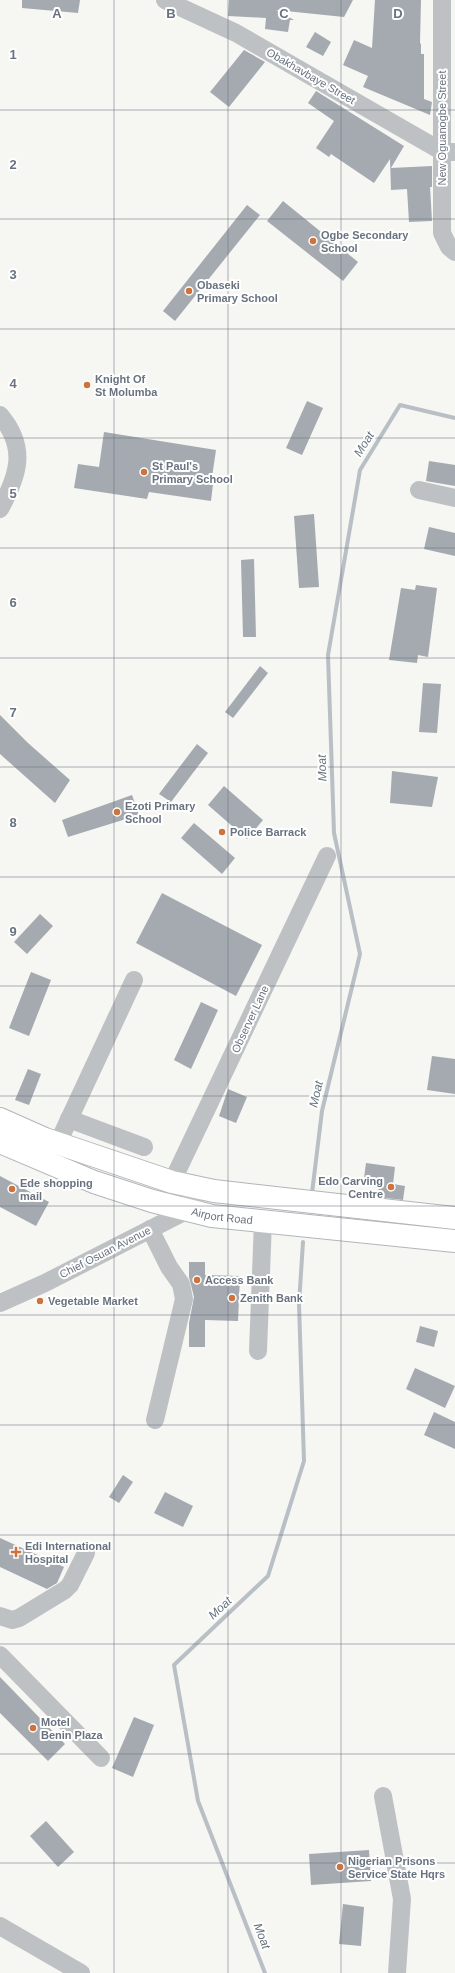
<svg xmlns="http://www.w3.org/2000/svg" width="455" height="1973" font-family="Arial,sans-serif">
  <style>
    .lines { fill: none; stroke-linecap: round; stroke-linejoin: round }
    .stream { stroke: #b8bfc5; stroke-width: 4 }
    .building { fill: #a4aab0 }
    .major-casing { stroke: #b2b5b9; stroke-width: 24 }
    .minor { stroke: #bec1c4; stroke-width: 18 }
    .major { stroke: #fff; stroke-width: 22 }
    .grid { fill: none; stroke: #697380; stroke-width: 1; stroke-opacity: 0.55 }
    .poi-dot { fill: #cc733e; stroke: #fff; stroke-width: 1.5 }
    .labels { text-anchor: middle; stroke-width: 4; stroke-linejoin: round; paint-order: stroke }
    .street-label { font-size: 11px; fill: #697380; stroke: #fff }
    .poi-label { font-size: 11px; font-weight: bold; fill: #697380; stroke: #fff; text-anchor: start }
    .water-label { font-size: 12px; font-style: italic; fill: #65737d; stroke: #fff }
    .grid-label { font-size: 13px; text-anchor: middle; font-weight: bold; fill: #697380; stroke: #fff; stroke-width: 4; stroke-linejoin: round; paint-order: stroke }
  </style>
  <rect width="100%" height="100%" fill="#f6f6f3"/>
  <g class="lines">
    <g class="stream">
      <polyline points="312,1193 322,1111 360,954 334,833 328,655 360,470 400,405 455,418"/>
      <polyline points="265,1973 198,1801 174,1665 268,1576 304,1461 299,1304 303,1242"/>
    </g>
  </g>
  <g class="building">
    <polygon points="22,0 80,0 78,13 22,8"/>
    <polygon points="229,0 353,0 344,17 276,10 294,20 290,20 288,32 265,29 266,18 228,16"/>
    <polygon points="375,0 421,0 420,43 421,44 421,54 424,54 424,99 432,102 430,115 363,87 368,76 343,65 354,40 372,48"/>
    <polygon points="315,32 331,42 323,56 306,47"/>
    <polygon points="244,50 265,62 229,107 210,92"/>
    <polygon points="316,91 404,146 391,168 432,166 432,187 430,187 432,221 409,222 407,189 391,190 390,159 374,183 331,154 329,157 316,148 334,121 308,103"/>
    <polygon points="283,201 358,262 343,281 267,221"/>
    <polygon points="247,205 260,215 175,321 163,311"/>
    <polygon points="307,401 323,408 302,455 286,448"/>
    <polygon points="104,432 216,450 211,484 213,484 211,501 149,492 147,499 74,488 78,464 99,467"/>
    <polygon points="429,461 455,465 455,486 426,481"/>
    <polygon points="314,514 319,587 299,588 294,516"/>
    <polygon points="429,527 455,533 455,556 424,549"/>
    <polygon points="254,559 256,637 243,637 241,560"/>
    <polygon points="416,585 437,588 428,657 418,655 417,663 389,660 401,588 415,590"/>
    <polygon points="260,666 268,673 233,718 225,712"/>
    <polygon points="423,683 441,684 437,733 419,732"/>
    <polygon points="0,715 28,743 70,780 55,803 0,754"/>
    <polygon points="197,744 208,753 171,802 159,794"/>
    <polygon points="392,771 438,777 432,807 390,803"/>
    <polygon points="224,786 263,820 247,839 208,805"/>
    <polygon points="132,795 139,815 68,837 62,820"/>
    <polygon points="194,823 235,858 222,874 181,838"/>
    <polygon points="162,893 262,945 236,996 136,943"/>
    <polygon points="40,914 53,926 27,954 14,942"/>
    <polygon points="31,972 51,980 29,1036 9,1028"/>
    <polygon points="201,1002 218,1010 191,1069 174,1060"/>
    <polygon points="432,1056 455,1059 455,1094 427,1090"/>
    <polygon points="28,1069 41,1074 29,1105 15,1100"/>
    <polygon points="228,1089 247,1097 236,1123 219,1116"/>
    <polygon points="366,1163 395,1167 393,1184 405,1186 403,1200 377,1197 379,1187 374,1187 375,1180 364,1178"/>
    <polygon points="0,1176 49,1202 36,1226 0,1207"/>
    <polygon points="189,1262 205,1262 205,1275 240,1276 238,1321 205,1320 205,1347 189,1347 189,1323 194,1297 189,1277"/>
    <polygon points="420,1326 438,1331 434,1347 416,1342"/>
    <polygon points="415,1368 455,1386 445,1408 406,1389"/>
    <polygon points="434,1412 455,1422 455,1449 424,1435"/>
    <polygon points="123,1475 133,1482 119,1503 109,1497"/>
    <polygon points="165,1492 193,1506 183,1527 154,1513"/>
    <polygon points="0,1538 64,1567 57,1583 47,1589 0,1567"/>
    <polygon points="0,1677 65,1744 48,1761 0,1713"/>
    <polygon points="134,1717 154,1725 133,1777 112,1768"/>
    <polygon points="46,1821 74,1852 58,1867 30,1836"/>
    <polygon points="369,1850 371,1881 311,1885 309,1854"/>
    <polygon points="343,1904 364,1907 361,1946 339,1944"/>
  </g>
  <g class="lines">
    <g class="major-casing">
      <g id="major">
        <polyline points="0,1119 45,1139 172,1182 214,1191 455,1218"/>
        <path id="s1" d="M0,1142L94,1182L152,1201L212,1216L455,1241"/>
      </g>
    </g>
    <g class="minor">
      <polyline points="165,0 236,33 443,152 455,152"/>
      <polyline points="442,0 442,233 449,247 455,252"/>
      <path d="M0,415C28,448 18,476 0,509"/>
      <polyline points="419,490 455,498"/>
      <polyline points="69,1119 144,1147"/>
      <polyline points="58,1143 134,980"/>
      <polyline points="172,1182 327,856"/>
      <polyline points="150,1229 169,1267 181,1284 184,1299 155,1420"/>
      <polyline points="0,1303 45,1283 188,1210 197,1187"/>
      <polyline points="258,1351 263,1221"/>
      <polyline points="0,1616 12,1620 19,1618 65,1590 70,1585 86,1553"/>
      <polyline points="0,1655 101,1758"/>
      <polyline points="383,1796 402,1899 397,1973"/>
      <polyline points="0,1926 81,1973"/>
    </g>
    <use href="#major" class="major"/>
  </g>
  <path class="grid" d="M114,0V1973M228,0V1973M341,0V1973M0,110H455M0,219H455M0,329H455M0,438H455M0,548H455M0,658H455M0,767H455M0,877H455M0,986H455M0,1096H455M0,1206H455M0,1315H455M0,1425H455M0,1535H455M0,1644H455M0,1754H455M0,1863H455"/>
  <g class="poi-dot">
    <circle cx="313" cy="241" r="4"/>
    <circle cx="189" cy="291" r="4"/>
    <circle cx="87" cy="385" r="4"/>
    <circle cx="144" cy="472" r="4"/>
    <circle cx="117" cy="812" r="4"/>
    <circle cx="222" cy="832" r="4"/>
    <circle cx="391" cy="1187" r="4"/>
    <circle cx="12" cy="1189" r="4"/>
    <circle cx="197" cy="1280" r="4"/>
    <circle cx="232" cy="1298" r="4"/>
    <circle cx="40" cy="1301" r="4"/>
    <path d="M14 1546h4v4h4v4h-4v4h-4v-4h-4v-4h4z"/>
    <circle cx="33" cy="1728" r="4"/>
    <circle cx="340" cy="1867" r="4"/>
  </g>
  <g class="labels">
    <g class="street-label">
      <text transform="translate(311 76) rotate(30)" y="4">Obakhavbaye Street</text>
      <text transform="translate(442 128) rotate(-90)" y="4">New Oguanogbe Street</text>
      <text transform="translate(250 1019) rotate(-65)" y="4">Observer Lane</text>
      <text dy="4" stroke="none"><textPath href="#s1" startOffset="235">Airport Road</textPath></text>
      <text transform="translate(105 1252) rotate(-27)" y="4">Chief Osuan Avenue</text>
    </g>
    <g class="poi-label">
      <text x="321" y="239">Ogbe Secondary<tspan x="321" dy="13">School</tspan></text>
      <text x="197" y="289">Obaseki<tspan x="197" dy="13">Primary School</tspan></text>
      <text x="95" y="383">Knight Of<tspan x="95" dy="13">St Molumba</tspan></text>
      <text x="152" y="470">St Paul's<tspan x="152" dy="13">Primary School</tspan></text>
      <text x="125" y="810">Ezoti Primary<tspan x="125" dy="13">School</tspan></text>
      <text x="230" y="836">Police Barrack</text>
      <text x="383" y="1185" text-anchor="end">Edo Carving<tspan x="383" dy="13">Centre</tspan></text>
      <text x="20" y="1187">Ede shopping<tspan x="20" dy="13">mail</tspan></text>
      <text x="205" y="1284">Access Bank</text>
      <text x="240" y="1302">Zenith Bank</text>
      <text x="48" y="1305">Vegetable Market</text>
      <text x="25" y="1550">Edi International<tspan x="25" dy="13">Hospital</tspan></text>
      <text x="41" y="1726">Motel<tspan x="41" dy="13">Benin Plaza</tspan></text>
      <text x="348" y="1865">Nigerian Prisons<tspan x="348" dy="13">Service State Hqrs</tspan></text>
    </g>
    <g class="water-label">
      <text transform="translate(364 444) rotate(-58)" y="4">Moat</text>
      <text transform="translate(322 768) rotate(-92)" y="4">Moat</text>
      <text transform="translate(316 1094) rotate(-77)" y="4">Moat</text>
      <text transform="translate(220 1608) rotate(-43)" y="4">Moat</text>
      <text transform="translate(262 1936) rotate(69)" y="4">Moat</text>
    </g>
  </g>
  <g class="grid-label">
    <text x="57" y="18">A</text>
    <text x="171" y="18">B</text>
    <text x="284" y="18">C</text>
    <text x="398" y="18">D</text>
    <text x="13" y="59">1</text>
    <text x="13" y="169">2</text>
    <text x="13" y="279">3</text>
    <text x="13" y="388">4</text>
    <text x="13" y="498">5</text>
    <text x="13" y="607">6</text>
    <text x="13" y="717">7</text>
    <text x="13" y="827">8</text>
    <text x="13" y="936">9</text>
  </g>
</svg>
